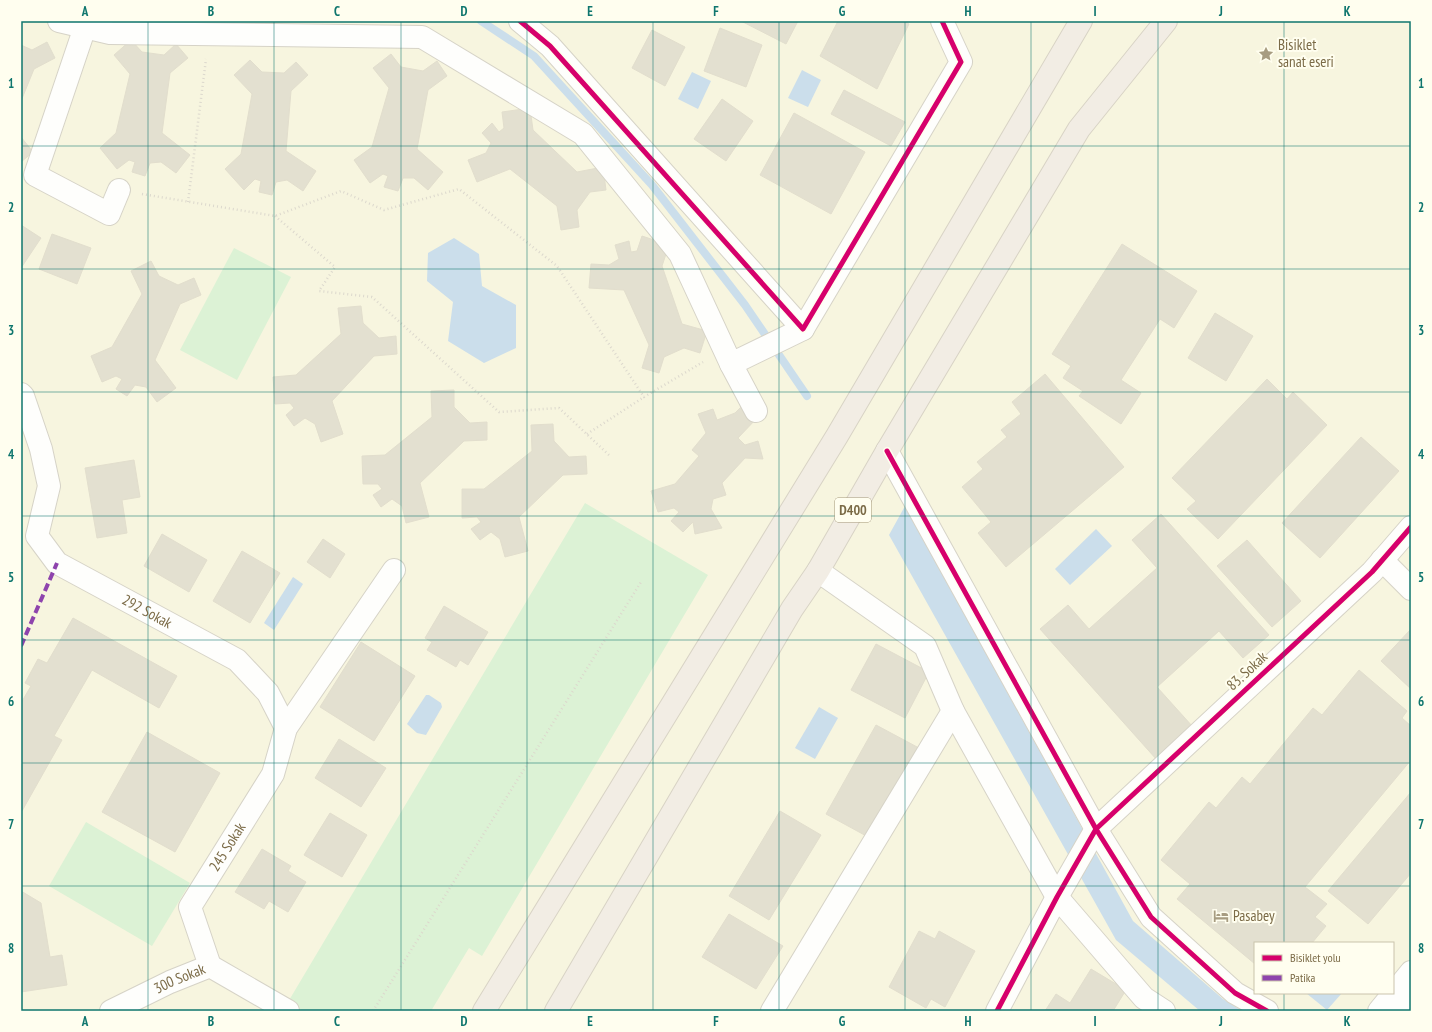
<svg xmlns="http://www.w3.org/2000/svg" width="1432" height="1032" font-family="'PT Sans Narrow',sans-serif">
  <style>
    .residential { fill: #f7f5df; fill-rule: evenodd }
    .green { fill: #dcf2d5 }
    .water { fill: #cbdeeb }
    .lines { fill: none; stroke-linecap: round; stroke-linejoin: round }
    .stream { stroke: #cbdeeb; stroke-width: 8 }
    .building { fill: #e3e0d0; stroke: #e2decd }
    .minor-casing { stroke: #d6d3c7; stroke-width: 24 }
    .highway-casing { stroke: #d8d3c5; stroke-width: 24 }
    .path { stroke: #dcd8cd; stroke-width: 2.5; stroke-dasharray: 1 3; stroke-linecap: butt }
    .minor { stroke: #fefefc; stroke-width: 22 }
    .highway { stroke: #f2ede4; stroke-width: 22 }
    .quiet { stroke: #8e44ad; stroke-width: 4; stroke-dasharray: 8 4; stroke-linecap: butt }
    .cycleway-casing { stroke: #fffeef; stroke-width: 8 }
    .cycleway { stroke: #d6006c; stroke-width: 5 }
    .grid { fill: none; stroke: #0f766e; stroke-width: 1; stroke-opacity: 0.55 }
    .labels { text-anchor: middle; stroke-width: 4; stroke-linejoin: round; paint-order: stroke }
    .shield { fill: #fffeef; stroke: #a39779; stroke-width: 1 }
    .shield-label { font-size: 14px; font-weight: bold; fill: #7b6b47 }
    .poi-label { font-size: 15px; fill: #7b6b47; stroke: #fffeef; text-anchor: start }
    .street-label { font-size: 15px; fill: #7b6b47; stroke: #fffeef }
    .neatline { fill: none; stroke: #0f766e; stroke-width: 1.5 }
    .grid-label { font-size: 13px; text-anchor: middle; font-weight: bold; fill: #0f766e }
  </style>
  <rect width="100%" height="100%" fill="#f8f8ec"/>
  <path class="residential" d="M21,21H1411V1011H21ZM1255,943H1393V993H1255Z"/>
  <g class="green">
    <polygon points="234,248 291,277 237,380 180,350"/>
    <polygon points="585,503 708,575 482,956 469,948 431,1011 303,1011 288,1002"/>
    <polygon points="86,822 190,883 152,946 49,886"/>
  </g>
  <g class="water">
    <polygon points="802,70 821,80 808,107 788,98"/>
    <polygon points="692,72 711,81 698,109 678,99"/>
    <polygon points="454,238 479,254 482,286 516,305 516,348 484,363 448,341 453,302 427,281 428,253"/>
    <polygon points="905,506 1133,921 1223,999 1242,1011 1200,1011 1116,940 889,535"/>
    <polygon points="1096,529 1112,546 1070,585 1055,569"/>
    <polygon points="293,577 303,584 274,630 264,623"/>
    <polygon points="426,695 429,695 441,703 442,707 426,735 417,733 407,724"/>
    <polygon points="819,707 838,718 815,759 795,748"/>
    <polygon points="1306,993 1342,993 1327,1010"/>
  </g>
  <g class="lines">
    <polyline class="stream" points="481,21 534,56 652,185 745,305 807,396"/>
  </g>
  <g class="building">
    <polygon points="741,21 798,21 786,44"/>
    <polygon points="838,21 904,21 909,24 877,89 820,56"/>
    <polygon points="720,28 762,45 746,87 704,71"/>
    <polygon points="652,30 685,47 665,86 632,68"/>
    <polygon points="131,40 142,52 164,55 176,44 188,58 170,73 162,133 190,155 176,173 161,162 150,163 145,176 132,172 135,162 129,160 117,169 100,148 116,133 130,74 114,55"/>
    <polygon points="47,42 55,58 34,69 21,101 21,45 32,50"/>
    <polygon points="391,54 401,67 423,71 437,61 447,76 428,90 417,149 443,172 428,190 414,178 403,178 398,191 384,187 388,176 383,174 370,183 354,160 372,147 389,88 373,68"/>
    <polygon points="250,60 262,72 284,73 296,62 308,75 291,91 286,151 316,171 303,191 287,180 276,182 272,195 259,192 261,181 255,179 244,190 225,169 241,154 252,94 234,75"/>
    <polygon points="844,90 905,122 891,146 831,114"/>
    <polygon points="722,99 753,121 726,161 694,139"/>
    <polygon points="530,108 533,130 577,172 603,167 606,190 590,192 577,210 579,227 561,230 557,206 510,169 477,182 468,160 486,153 491,143 482,133 492,123 499,132 504,128 502,112"/>
    <polygon points="794,113 865,152 831,214 760,175"/>
    <polygon points="21,137 33,152 21,162"/>
    <polygon points="21,225 41,238 21,268"/>
    <polygon points="52,234 91,248 77,284 39,269"/>
    <polygon points="642,236 669,245 662,266 682,324 707,331 700,353 684,348 664,357 659,373 642,368 649,345 624,290 589,288 591,264 609,265 619,259 615,245 629,241 631,252 637,251"/>
    <polygon points="1122,244 1197,291 1174,328 1160,319 1121,380 1141,393 1121,424 1079,396 1083,391 1063,378 1071,366 1052,354"/>
    <polygon points="151,261 159,276 178,285 194,278 201,295 180,304 155,360 176,388 157,402 146,387 135,385 127,396 116,389 122,379 116,376 102,382 91,356 112,347 142,294 131,271"/>
    <polygon points="361,306 363,323 379,338 396,336 397,354 374,356 332,401 343,434 321,442 315,424 305,418 294,426 286,415 294,408 290,403 275,404 273,377 296,375 341,334 338,308"/>
    <polygon points="1215,313 1253,336 1226,381 1188,358"/>
    <polygon points="1045,374 1124,467 1006,567 978,533 991,522 962,487 983,469 977,462 1007,437 1001,430 1021,414 1012,402"/>
    <polygon points="1267,379 1287,399 1293,392 1327,425 1218,539 1187,509 1196,501 1172,478"/>
    <polygon points="454,390 454,407 470,423 487,422 487,440 464,441 420,483 429,517 406,523 402,506 392,499 381,507 373,495 382,489 378,484 363,484 362,456 385,455 432,417 431,391"/>
    <polygon points="744,404 757,418 738,438 745,445 758,441 763,459 745,458 722,483 726,495 713,499 711,509 722,528 695,534 693,522 683,532 671,521 679,512 674,508 658,512 651,491 675,484 699,456 692,450 706,433 698,414 713,409 717,420 735,413"/>
    <polygon points="553,424 554,441 569,457 586,456 587,474 563,475 519,517 528,551 505,557 500,539 491,532 480,540 471,529 481,522 477,517 462,518 462,489 484,489 532,451 531,425"/>
    <polygon points="1361,437 1399,471 1320,558 1282,523"/>
    <polygon points="134,460 140,497 122,500 127,533 97,538 85,468"/>
    <polygon points="1161,514 1269,635 1243,658 1219,631 1157,687 1193,727 1157,760 1040,629 1068,605 1089,629 1157,568 1132,540"/>
    <polygon points="162,534 207,560 189,592 144,566"/>
    <polygon points="323,539 345,554 330,578 307,562"/>
    <polygon points="1247,540 1301,601 1272,627 1217,566"/>
    <polygon points="242,551 280,573 250,623 213,601"/>
    <polygon points="444,606 488,632 468,665 460,660 456,667 427,650 432,642 425,638"/>
    <polygon points="73,618 177,676 159,708 92,670 54,736 62,740 22,811 21,810 21,703 31,686 25,683 38,659 47,663"/>
    <polygon points="1411,629 1411,689 1381,661"/>
    <polygon points="361,642 415,676 374,741 320,707"/>
    <polygon points="876,644 929,672 905,718 851,690"/>
    <polygon points="1359,670 1407,711 1402,718 1411,726 1411,760 1305,887 1327,904 1315,917 1326,926 1312,943 1255,943 1255,964 1177,899 1190,884 1161,860 1209,802 1216,808 1242,777 1250,784 1313,708 1322,715"/>
    <polygon points="876,725 919,748 870,838 826,814"/>
    <polygon points="147,732 220,773 175,852 102,812"/>
    <polygon points="339,739 386,768 361,807 315,778"/>
    <polygon points="1411,792 1411,873 1368,924 1328,891"/>
    <polygon points="780,811 821,835 769,920 729,896"/>
    <polygon points="330,813 367,835 342,877 304,855"/>
    <polygon points="262,849 291,866 288,871 306,882 288,912 269,901 264,909 235,892"/>
    <polygon points="21,891 41,903 50,957 62,955 67,985 21,992"/>
    <polygon points="729,914 783,946 756,989 702,957"/>
    <polygon points="919,931 935,939 939,931 975,951 945,1007 931,999 926,1008 889,987"/>
    <polygon points="1091,969 1126,990 1113,1011 1045,1011 1056,994 1070,1003"/>
  </g>
  <g class="lines">
    <g class="minor-casing">
      <g id="minor">
        <polyline points="59,21 110,33 422,37 583,134 680,254 731,364 803,329"/>
        <polyline points="520,21 550,46 803,329 961,62 942,21"/>
        <polyline points="85,27 35,175 109,214 119,190"/>
        <polyline points="731,364 756,411"/>
        <path id="s1" d="M21,394L23,396L41,449L49,486L37,536L57,563L237,660L268,693L286,728"/>
        <polyline points="887,451 1096,829 1151,917 1235,993 1267,1011"/>
        <polyline points="1382,560 1411,589"/>
        <polyline points="818,571 925,646 953,711 1057,897 1144,998 1164,1011"/>
        <path id="s2" d="M210,966L190,907L273,774L286,728L394,570"/>
        <path id="s3" d="M111,1011L170,982L210,966L288,1011"/>
        <polyline points="772,1011 953,711"/>
        <polyline points="997,1011 1057,897 1096,829 1372,572 1411,527"/>
        <polyline points="1379,1011 1411,972"/>
        <polyline points="1401,1011 1411,998"/>
      </g>
    </g>
    <g class="highway-casing">
      <g id="highway">
        <polyline points="484,1011 837,436 1081,21"/>
        <polyline points="556,1011 792,609 818,571 887,451 1079,129 1166,21"/>
      </g>
    </g>
    <g class="path">
      <polyline points="142,194 275,216 341,191 384,210 459,189 557,266 644,397 703,362"/>
      <polyline points="188,202 206,59"/>
      <polyline points="275,216 335,267 319,291 372,297 499,412 559,408 609,455"/>
      <polyline points="587,434 644,397"/>
      <polyline points="373,1011 641,582"/>
    </g>
    <use href="#minor" class="minor"/>
    <use href="#highway" class="highway"/>
    <polyline class="quiet" points="21,646 57,563"/>
    <g class="cycleway-casing">
      <g id="cycleway">
        <polyline points="520,21 550,46 803,329 961,62 942,21"/>
        <polyline points="887,451 1096,829 1151,917 1235,993 1267,1011"/>
        <polyline points="997,1011 1057,897 1096,829 1372,572 1411,527"/>
      </g>
    </g>
    <use href="#cycleway" class="cycleway"/>
  </g>
  <path class="grid" d="M148,21V1011M274,21V1011M401,21V1011M527,21V1011M653,21V1011M779,21V1011M905,21V1011M1031,21V1011M1158,21V1011M1284,21V943M21,146H1411M21,269H1411M21,392H1411M21,516H1411M21,640H1411M21,763H1411M21,886H1411M1284,993V1011"/>
  <defs>
    <g id="sight-bare" transform="scale(1.2)"><path d="M0-6L1.8-2.2L6-1.7L2.9 1.2L3.7 5.4L0 3.3L-3.7 5.4L-2.9 1.2L-6-1.7L-1.8-2.2Z" fill="#a79c81" stroke="#fffeef" stroke-width="2.5" paint-order="stroke"/></g>
    <g id="hotel-bare" transform="scale(1.2)"><path d="M-6-4.5h1.5V1H6V5H4.5V3h-9V5H-6ZM-4 0a1.8 1.8 0 1 1 3.6 0ZM.5 0V-2.5h3Q6-2.5 6 0Z" fill="#a79c81" stroke="#fffeef" stroke-width="2.5" paint-order="stroke"/></g>
  </defs>
  <g fill-rule="evenodd">
    <use href="#sight-bare" x="1266" y="54"/>
    <use href="#hotel-bare" x="1221" y="916"/>
  </g>
  <g class="labels">
    <rect class="shield" x="835" y="498" width="36" height="24" rx="3"/>
    <g class="shield-label">
      <text x="853" y="515">D400</text>
    </g>
    <g class="poi-label">
      <text x="1278" y="50">Bisiklet<tspan x="1278" dy="17">sanat eseri</tspan></text>
      <text x="1233" y="921">Pasabey</text>
    </g>
    <g class="street-label">
      <text dy="5" stroke="none"><textPath href="#s1" startOffset="284">292 Sokak</textPath></text>
      <text transform="translate(1247 671) rotate(-43)" y="5">83. Sokak</text>
      <text dy="5" stroke="none"><textPath href="#s2" startOffset="133">245 Sokak</textPath></text>
      <text dy="5" stroke="none"><textPath href="#s3" startOffset="76">300 Sokak</textPath></text>
    </g>
  </g>
  <rect width="1432" height="1032" fill="none" stroke="#fffeef" stroke-width="44"/>
  <rect x="1254" y="942" width="140" height="52" fill="#fffeef" stroke="#cac3ac"/>
  <rect x="1262" y="955" width="20" height="6" fill="#d6006c" stroke="#cac3ac"/>
  <text x="1290" y="962" font-size="12" fill="#7b6b47">Bisiklet yolu</text>
  <rect x="1262" y="975" width="20" height="6" fill="#8e44ad" stroke="#cac3ac"/>
  <text x="1290" y="982" font-size="12" fill="#7b6b47">Patika</text>
  <rect x="22" y="22" width="1388" height="988" class="neatline"/>
  <g class="grid-label">
    <text x="85" y="16">A</text>
    <text x="211" y="16">B</text>
    <text x="337" y="16">C</text>
    <text x="464" y="16">D</text>
    <text x="590" y="16">E</text>
    <text x="716" y="16">F</text>
    <text x="842" y="16">G</text>
    <text x="968" y="16">H</text>
    <text x="1095" y="16">I</text>
    <text x="1221" y="16">J</text>
    <text x="1347" y="16">K</text>
    <text x="11" y="88">1</text>
    <text x="1421" y="88">1</text>
    <text x="11" y="212">2</text>
    <text x="1421" y="212">2</text>
    <text x="11" y="335">3</text>
    <text x="1421" y="335">3</text>
    <text x="11" y="459">4</text>
    <text x="1421" y="459">4</text>
    <text x="11" y="582">5</text>
    <text x="1421" y="582">5</text>
    <text x="11" y="706">6</text>
    <text x="1421" y="706">6</text>
    <text x="11" y="829">7</text>
    <text x="1421" y="829">7</text>
    <text x="11" y="953">8</text>
    <text x="1421" y="953">8</text>
    <text x="85" y="1026">A</text>
    <text x="211" y="1026">B</text>
    <text x="337" y="1026">C</text>
    <text x="464" y="1026">D</text>
    <text x="590" y="1026">E</text>
    <text x="716" y="1026">F</text>
    <text x="842" y="1026">G</text>
    <text x="968" y="1026">H</text>
    <text x="1095" y="1026">I</text>
    <text x="1221" y="1026">J</text>
    <text x="1347" y="1026">K</text>
  </g>
</svg>
